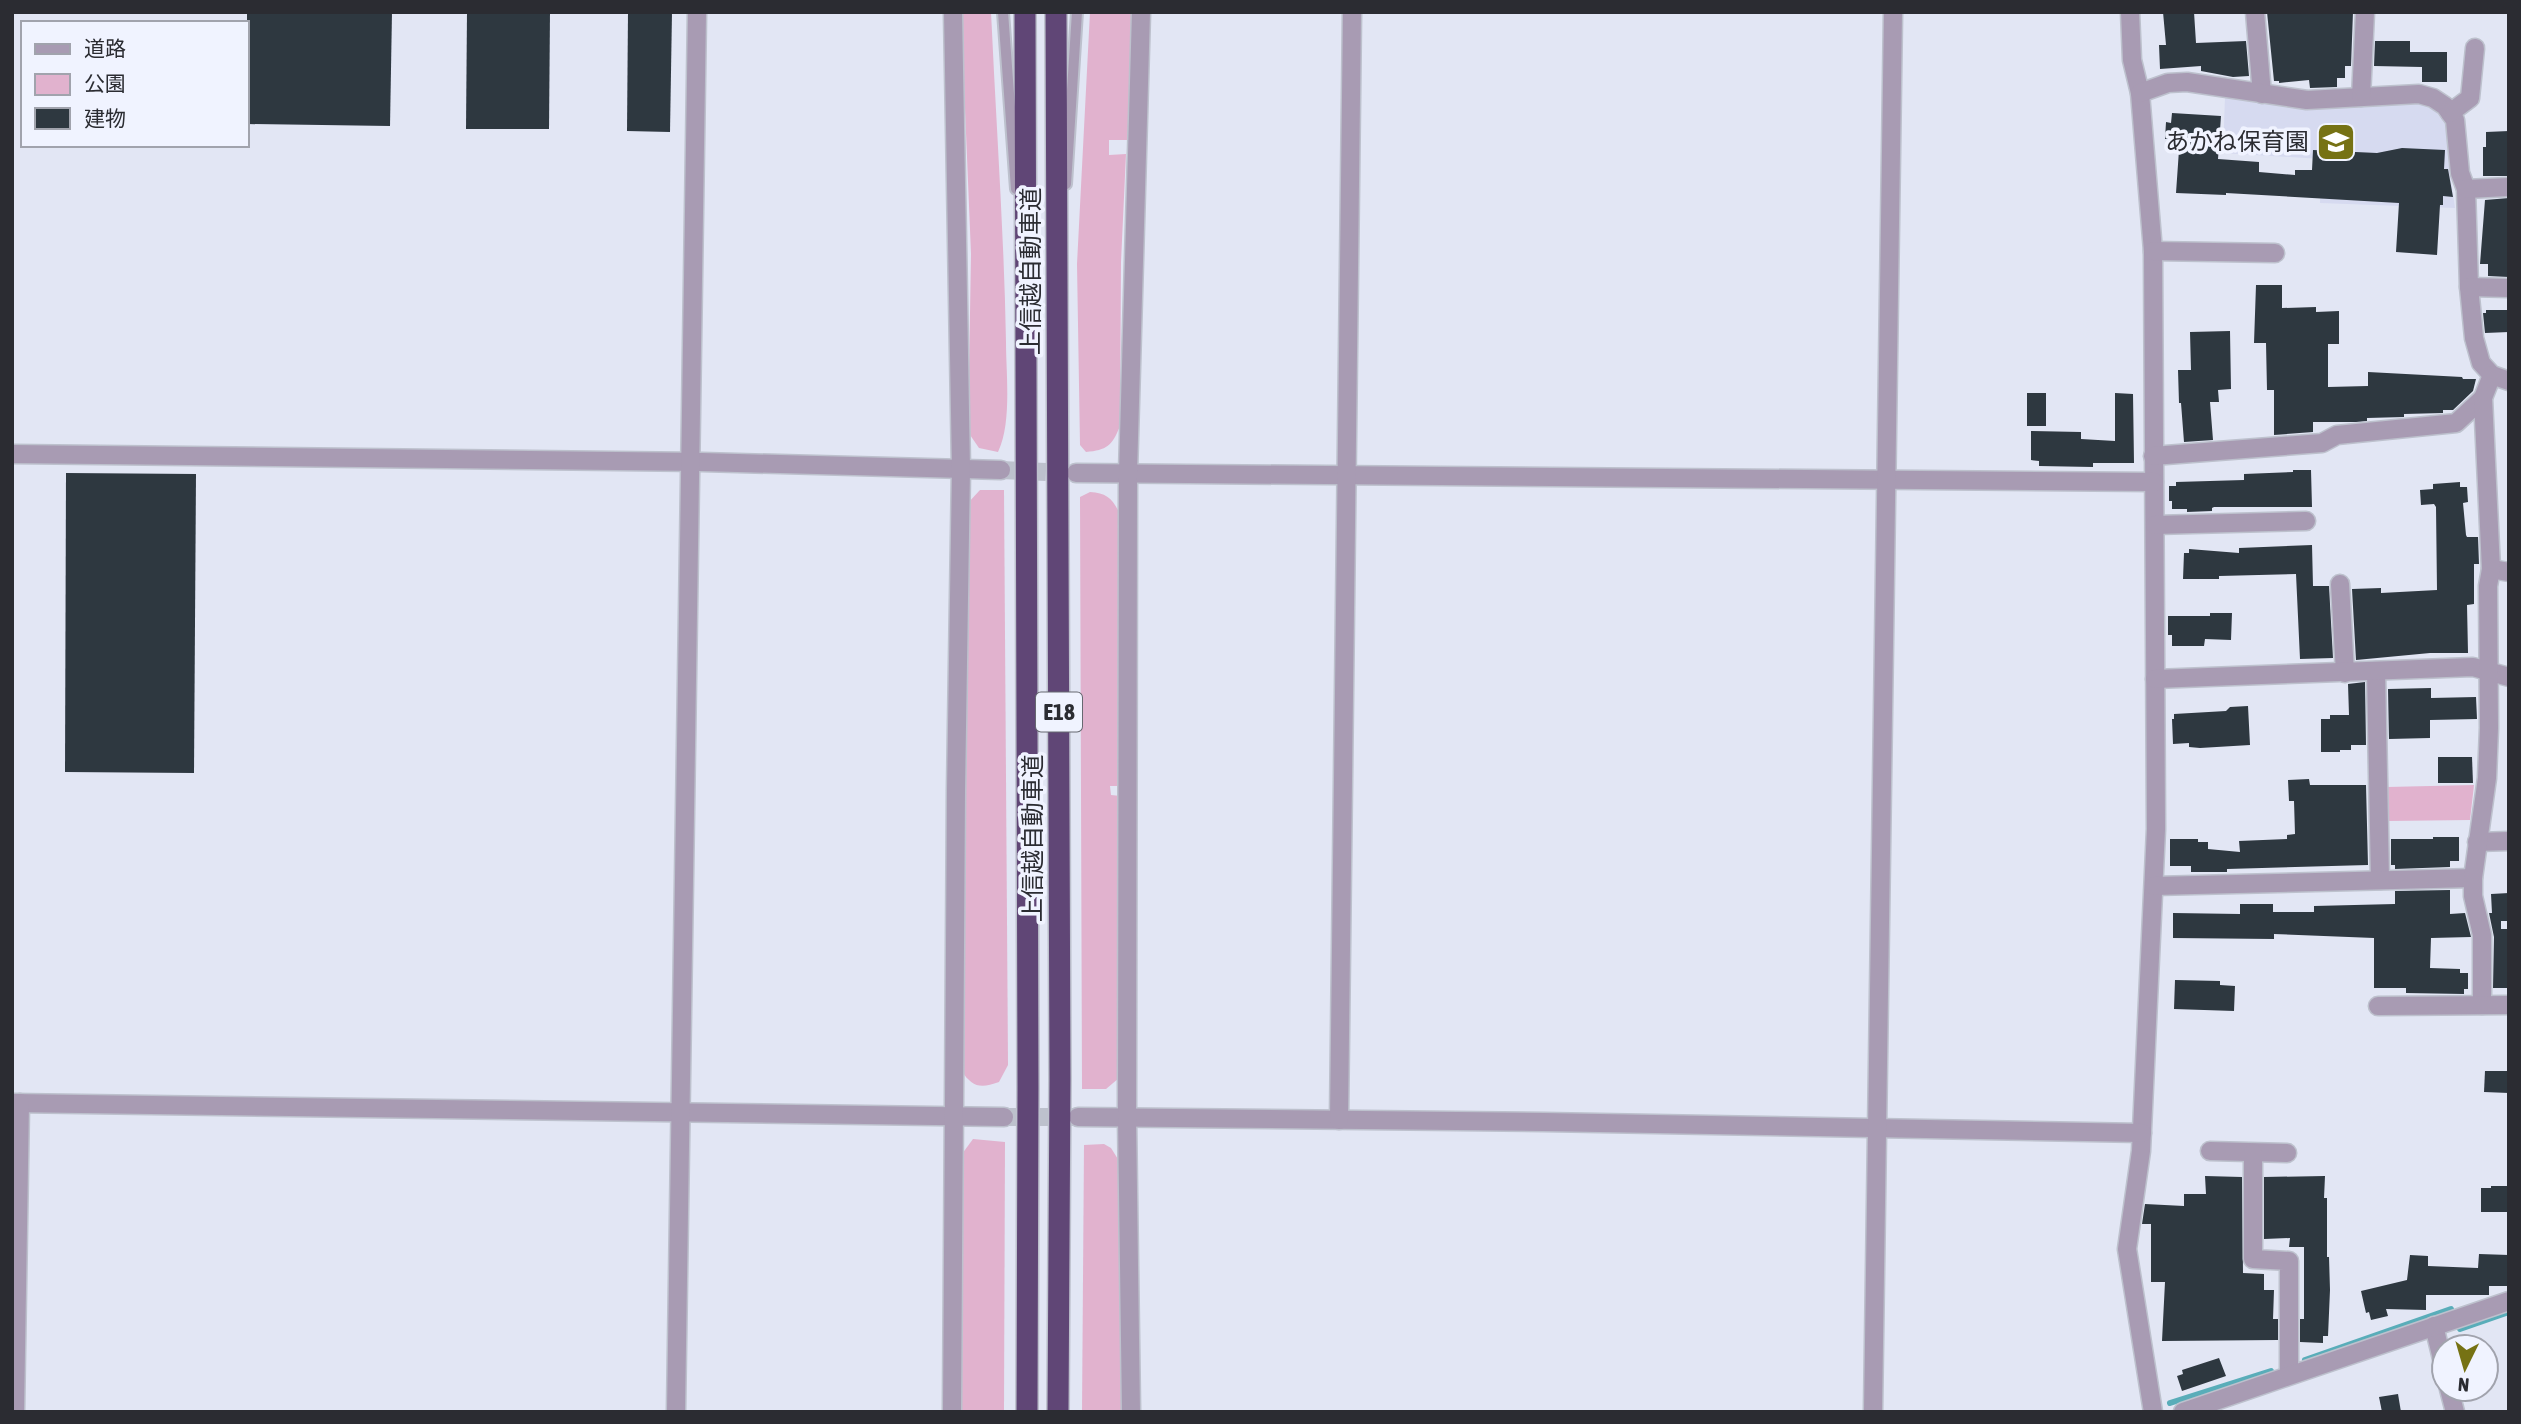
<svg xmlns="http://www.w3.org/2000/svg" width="2521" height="1424" font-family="'Asap Condensed','Noto Sans JP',sans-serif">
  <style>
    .built { fill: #d6daf0 }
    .green { fill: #e1b2ce }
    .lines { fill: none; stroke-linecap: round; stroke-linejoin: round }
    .stream { stroke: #59adb9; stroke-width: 6 }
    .building { fill: #2e3840 }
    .minor-tunnel { stroke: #bdc1cd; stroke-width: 18; stroke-dasharray: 18 9; stroke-linecap: butt }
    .service-casing { stroke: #bdc1cd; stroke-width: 14 }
    .minor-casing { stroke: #bdc1cd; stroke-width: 21 }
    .tertiary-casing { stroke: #bdc1cd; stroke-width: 21 }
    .motorway-casing { stroke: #bdc1cd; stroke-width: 24 }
    .service { stroke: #a89bb3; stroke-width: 10 }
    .minor { stroke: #a89bb3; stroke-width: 18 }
    .tertiary { stroke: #a89bb3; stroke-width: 18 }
    .motorway { stroke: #604676; stroke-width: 21 }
    .labels { text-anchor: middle; stroke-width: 7; stroke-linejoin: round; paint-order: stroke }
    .shield { fill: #f0f3ff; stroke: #666870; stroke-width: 2 }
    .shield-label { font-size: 23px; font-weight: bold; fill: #2b2c32 }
    .poi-label { font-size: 24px; fill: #2b2c32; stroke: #f0f3ff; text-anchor: end }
    .street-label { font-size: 24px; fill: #2b2c32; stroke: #f0f3ff }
  </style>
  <rect width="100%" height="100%" fill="#e2e6f4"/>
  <polygon class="built" points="2225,97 2307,108 2407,102 2422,104 2435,111 2447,125 2449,132 2448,160 2455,208 2320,203 2321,159 2223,153"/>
  <g class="green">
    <path d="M961,12H991C996,122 1004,232 1006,342C1006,374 1012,423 998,452L979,448L968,432L971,254Z"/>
    <path d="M1090,12H1133L1128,140H1109V155L1126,154L1121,262L1120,426C1112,446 1107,450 1086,452L1080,445L1077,264Z"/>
    <path d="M980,490H1004L1008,1065L999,1082C980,1089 972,1087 961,1070L968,503Z"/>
    <path d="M1090,492C1106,493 1112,498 1119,512L1121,786H1110L1111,795L1121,796L1119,1078L1106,1089H1082L1080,497Z"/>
    <polygon points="2474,785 2470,820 2387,821 2387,787"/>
    <polygon points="973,1139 1005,1142 1004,1412 959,1412 962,1154"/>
    <polygon points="1104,1144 1111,1148 1121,1164 1125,1412 1082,1412 1084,1145"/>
  </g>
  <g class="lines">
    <g class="stream">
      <polyline points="2460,1329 2509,1312"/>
      <polyline points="2305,1360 2451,1309"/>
      <polyline points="2170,1403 2271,1371"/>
    </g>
  </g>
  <g class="building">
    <polygon points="247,12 392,12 390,126 247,124"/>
    <polygon points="467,12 550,12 549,129 466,129"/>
    <polygon points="628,12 672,12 670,132 627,131"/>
    <polygon points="2163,12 2194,12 2196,43 2246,41 2249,76 2233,77 2201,71 2201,66 2160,69 2159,45 2166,45"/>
    <polygon points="2267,12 2353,12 2351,66 2345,66 2345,78 2337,78 2337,87 2310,88 2309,80 2279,83 2279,81 2274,81"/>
    <polygon points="2375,41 2410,41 2410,52 2447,52 2447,82 2422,82 2422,67 2374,66"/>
    <polygon points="2172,113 2221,116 2218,159 2259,162 2259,172 2295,175 2295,170 2312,170 2313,150 2377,153 2402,148 2445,150 2444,169 2448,169 2453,197 2443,196 2443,205 2440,205 2437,255 2396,252 2399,203 2226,193 2226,195 2176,193 2179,150 2171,150 2172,139 2165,139 2166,122 2171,123"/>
    <polygon points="2509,131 2509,176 2483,176 2483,147 2486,147 2486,132"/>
    <polygon points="2509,198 2509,277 2488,276 2488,264 2480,264 2485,200"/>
    <polygon points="2256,285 2282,285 2282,308 2316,307 2316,312 2339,311 2339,344 2328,344 2328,387 2368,386 2368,372 2462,377 2463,379 2476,379 2473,391 2453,410 2443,410 2443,413 2404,414 2404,417 2367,418 2367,421 2356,422 2313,422 2313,432 2274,435 2274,390 2267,390 2266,343 2254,343"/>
    <polygon points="2486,310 2509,310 2509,332 2485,333 2483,313 2486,313"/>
    <polygon points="2230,331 2231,389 2218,390 2219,402 2210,402 2213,440 2184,442 2181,403 2179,403 2178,370 2191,370 2190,332"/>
    <rect x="2027" y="393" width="19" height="33"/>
    <polygon points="2115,393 2133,394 2134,463 2093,463 2093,467 2039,466 2039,461 2031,460 2031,431 2081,432 2081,439 2115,441"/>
    <polygon points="2293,470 2311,470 2312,507 2214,507 2212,508 2212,511 2187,512 2187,509 2172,509 2172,501 2169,501 2169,486 2176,486 2176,482 2244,480 2244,474 2293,472"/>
    <polygon points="66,473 196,474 194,773 65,772"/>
    <polygon points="2460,482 2460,487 2467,487 2468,502 2463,503 2466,535 2467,537 2478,537 2479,564 2474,564 2474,604 2467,605 2468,653 2430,653 2356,660 2352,589 2381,588 2381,593 2437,590 2436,507 2434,504 2421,505 2420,490 2433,489 2433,484"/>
    <polygon points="2312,545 2313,586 2329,586 2333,658 2300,659 2296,574 2219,576 2219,579 2183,579 2184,553 2189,553 2189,549 2239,553 2239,548"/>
    <polygon points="2210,613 2232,613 2231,640 2205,639 2204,646 2172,646 2172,635 2168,635 2168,616 2210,616"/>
    <polygon points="2365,682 2366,745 2351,745 2351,750 2340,750 2340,752 2321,752 2321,719 2330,719 2330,715 2349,715 2348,684"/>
    <polygon points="2431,688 2431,698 2476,697 2477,719 2430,720 2430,738 2389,739 2388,689"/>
    <polygon points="2248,706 2250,745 2200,748 2189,747 2189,743 2173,744 2172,719 2174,719 2174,714 2226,711 2230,707"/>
    <polygon points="2438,757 2472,757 2473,783 2438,783"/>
    <polygon points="2309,779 2310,785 2366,785 2368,865 2227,869 2227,872 2191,872 2191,866 2170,866 2170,839 2198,839 2198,842 2208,842 2208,849 2240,852 2239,841 2287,839 2287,835 2295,834 2294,801 2289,801 2288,780"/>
    <polygon points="2433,837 2459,837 2459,861 2450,861 2450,867 2395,869 2395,865 2391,865 2391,839 2433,839"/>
    <polygon points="2450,890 2450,914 2465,913 2471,937 2431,938 2430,968 2460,969 2460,973 2468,973 2468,989 2464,989 2464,994 2406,993 2406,988 2374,988 2374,938 2274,934 2274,939 2173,938 2173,913 2240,914 2240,904 2273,904 2273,912 2314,912 2314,906 2395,904 2395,891"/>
    <polygon points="2509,893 2509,921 2501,921 2501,929 2509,929 2509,988 2493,988 2494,937 2489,913 2492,913 2491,894"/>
    <polygon points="2175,980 2220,981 2220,985 2235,986 2234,1011 2174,1009"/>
    <polygon points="2485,1071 2509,1071 2509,1093 2484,1092"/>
    <polygon points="2205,1176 2242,1177 2243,1273 2264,1274 2264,1290 2274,1290 2273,1319 2278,1319 2278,1340 2162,1341 2165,1282 2151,1282 2151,1224 2142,1224 2145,1204 2184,1206 2184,1194 2206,1194"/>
    <polygon points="2325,1176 2324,1198 2327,1198 2327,1257 2329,1257 2330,1290 2328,1336 2323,1336 2323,1343 2300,1342 2300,1319 2304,1319 2304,1247 2289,1247 2290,1238 2264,1239 2264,1177"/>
    <polygon points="2491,1186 2509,1186 2509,1212 2481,1212 2481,1188 2491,1188"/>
    <polygon points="2479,1254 2509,1255 2509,1286 2489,1286 2489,1295 2426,1295 2426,1310 2386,1309 2388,1316 2371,1320 2369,1312 2366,1313 2361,1291 2407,1280 2410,1255 2428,1256 2428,1266 2478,1268"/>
    <polygon points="2219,1358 2226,1376 2182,1391 2177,1376 2183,1374 2182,1370"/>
    <polygon points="2398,1394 2401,1412 2382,1412 2379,1397"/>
  </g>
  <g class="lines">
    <g class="minor-tunnel">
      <polyline points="1001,470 1069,473"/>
      <polyline points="1004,1117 1074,1117"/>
    </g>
    <g class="service-casing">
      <g id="service">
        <polyline points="1003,12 1016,189"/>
        <polyline points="1066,184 1077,12"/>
      </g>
    </g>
    <g class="minor-casing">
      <g id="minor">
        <polyline points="2130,12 2132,60 2140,93 2153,251 2156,829 2141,1151 2127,1249 2153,1412"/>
        <polyline points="2255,12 2262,94"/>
        <polyline points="2140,93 2168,83 2187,82 2307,100 2419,94 2433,98 2445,106 2455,120 2460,173 2466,189 2469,287 2474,338 2481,363 2492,375 2509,381"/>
        <polyline points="2361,97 2365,12"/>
        <polyline points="2450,113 2470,98 2475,48"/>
        <polyline points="2466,189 2509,187"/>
        <polyline points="2153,251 2275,253"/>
        <polyline points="2469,287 2509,288"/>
        <polyline points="12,454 702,462 1001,470"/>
        <polyline points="2153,456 2322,443 2337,435 2456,423 2483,398"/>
        <polyline points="1076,473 2154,482"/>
        <polyline points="2155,525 2306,521"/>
        <polyline points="2491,569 2509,572"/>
        <polyline points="2340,584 2345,673"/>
        <polyline points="2376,671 2380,880"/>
        <polyline points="2155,679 2473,667 2509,677"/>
        <polyline points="2477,842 2509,841"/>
        <polyline points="2154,886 2473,878"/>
        <polyline points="2482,1005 2482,935 2473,896 2473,878 2487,778 2489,728 2488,586 2491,569 2483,398 2492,375"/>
        <polyline points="2378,1006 2509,1005"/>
        <polyline points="12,1103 1004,1117"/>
        <polyline points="1078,1117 1544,1122 2142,1133"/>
        <polyline points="1339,1120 1352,12"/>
        <polyline points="2210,1151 2287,1153"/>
        <polyline points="2253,1153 2253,1259 2289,1261 2289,1374"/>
        <polyline points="2434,1326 2444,1367"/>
        <polyline points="2449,1389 2455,1412"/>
        <polyline points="15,1412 20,1103"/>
        <polyline points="952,1412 956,791 961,469 953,12"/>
        <polyline points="1131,1412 1127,1117 1128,473 1141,12"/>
        <polyline points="1873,1412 1893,12"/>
        <polyline points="2183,1412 2509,1301"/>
      </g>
    </g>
    <g class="tertiary-casing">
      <polyline id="tertiary" points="676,1412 697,12"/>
    </g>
    <g class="motorway-casing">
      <g id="motorway">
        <polyline points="1025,12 1028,1086 1027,1412"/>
        <polyline points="1056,12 1060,1079 1058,1412"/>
      </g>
    </g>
    <use href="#service" class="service"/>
    <use href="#minor" class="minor"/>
    <use href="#tertiary" class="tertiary"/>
    <use href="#motorway" class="motorway"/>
  </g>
  <defs>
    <g id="school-square" transform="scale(2.0125)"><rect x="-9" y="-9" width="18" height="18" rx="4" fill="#767214" stroke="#f0f3ff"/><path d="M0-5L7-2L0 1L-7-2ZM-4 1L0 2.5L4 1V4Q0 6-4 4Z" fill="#fff"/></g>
  </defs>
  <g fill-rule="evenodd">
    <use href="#school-square" x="2336" y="142"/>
  </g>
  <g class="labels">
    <rect class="shield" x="1036" y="692.5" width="46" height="39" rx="5"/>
    <g class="shield-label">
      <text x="1059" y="720">E18</text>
    </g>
    <g class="poi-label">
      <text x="2309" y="150">あかね保育園</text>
    </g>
    <g class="street-label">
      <text transform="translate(1031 271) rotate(-90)" y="8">上信越自動車道</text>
      <text transform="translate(1033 838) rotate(-90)" y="8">上信越自動車道</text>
    </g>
  </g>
  <rect width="2521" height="1424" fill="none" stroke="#2b2c32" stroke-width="28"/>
  <rect x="21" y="21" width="228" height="126" fill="#f0f3ff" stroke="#a1a3ad" stroke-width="2"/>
  <rect x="35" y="44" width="35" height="10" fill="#a89bb3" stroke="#a1a3ad" stroke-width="2"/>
  <text x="84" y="56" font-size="21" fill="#2b2c32">道路</text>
  <rect x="35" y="74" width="35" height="21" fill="#e1b2ce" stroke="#a1a3ad" stroke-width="2"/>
  <text x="84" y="91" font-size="21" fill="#2b2c32">公園</text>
  <rect x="35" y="108" width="35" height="21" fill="#2e3840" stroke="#a1a3ad" stroke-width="2"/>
  <text x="84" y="126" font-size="21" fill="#2b2c32">建物</text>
  <g transform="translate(2465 1368) rotate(185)"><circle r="33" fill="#f0f3ff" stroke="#a1a3ad" stroke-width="2"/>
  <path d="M0-5L12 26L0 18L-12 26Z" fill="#767214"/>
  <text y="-10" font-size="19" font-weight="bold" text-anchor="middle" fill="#2b2c32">N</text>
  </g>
</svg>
